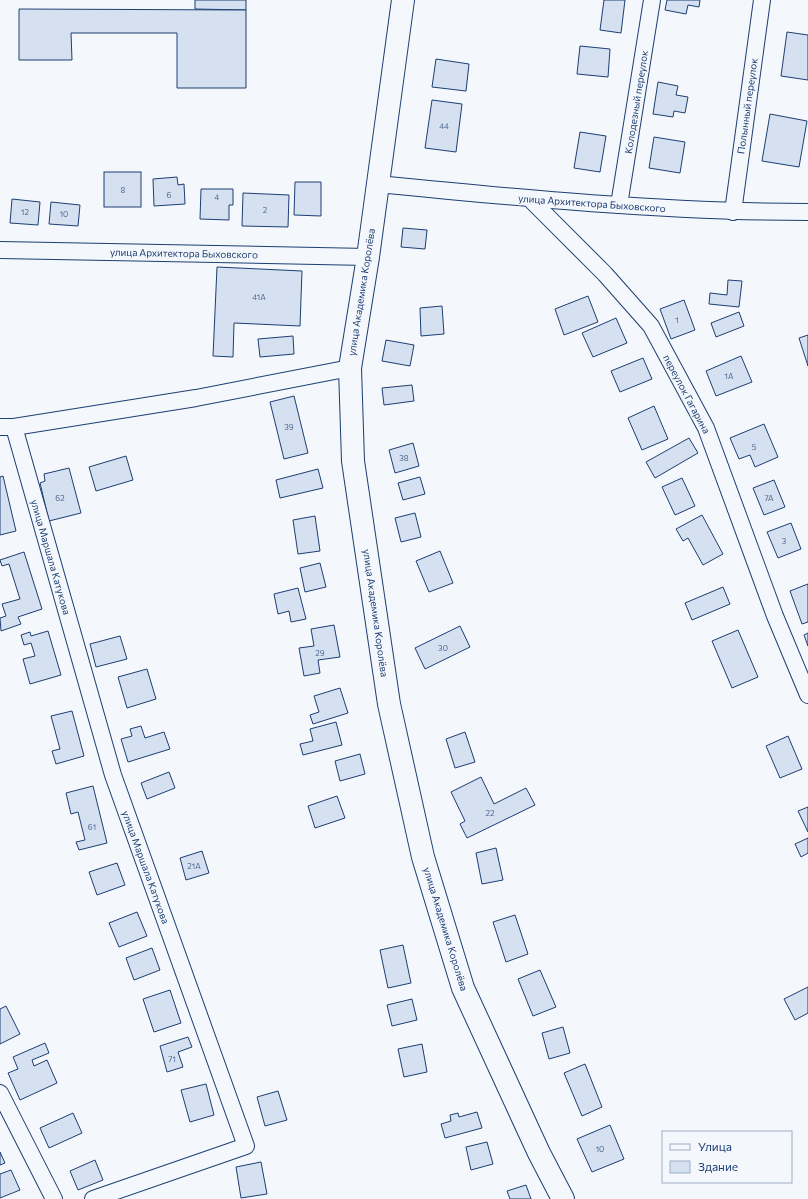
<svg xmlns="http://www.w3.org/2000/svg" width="808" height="1199" font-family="Commissioner,sans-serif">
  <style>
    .building { fill: #d5e0f0; stroke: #1d3f73 }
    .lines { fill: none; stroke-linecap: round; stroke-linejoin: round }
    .street-casing { stroke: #1d3f73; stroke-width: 18 }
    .secondary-casing { stroke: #1d3f73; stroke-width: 24 }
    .street { stroke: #f4f7fb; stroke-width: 16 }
    .secondary { stroke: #f4f7fb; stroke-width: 22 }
    .labels { text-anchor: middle; stroke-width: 3; stroke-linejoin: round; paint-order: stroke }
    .number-label { font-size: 8px; fill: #4b6792 }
    .street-label { font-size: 10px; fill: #1d3f73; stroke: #f4f7fb }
  </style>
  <rect width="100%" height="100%" fill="#f4f7fb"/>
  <g class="building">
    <polygon points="195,0 246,0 246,10 195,9"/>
    <polygon points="604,0 625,0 621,33 600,30"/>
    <polygon points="667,0 700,0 699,7 688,5 686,14 665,10"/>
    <polygon points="19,9 246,10 246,88 177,88 177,33 71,33 72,60 19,60"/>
    <polygon points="787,32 808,35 808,80 781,76"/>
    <polygon points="580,46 610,49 608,77 577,74"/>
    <polygon points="436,59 469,64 466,91 432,87"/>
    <polygon points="658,82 678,86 676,95 688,97 685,113 674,111 673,117 653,114"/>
    <polygon points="432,100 462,104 456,152 425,148"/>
    <polygon points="770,114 807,121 799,167 762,161"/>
    <polygon points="580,132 606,136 600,172 574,168"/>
    <polygon points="654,137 685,142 680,173 649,168"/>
    <rect x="104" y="172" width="37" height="35"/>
    <polygon points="177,177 178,185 184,184 185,204 154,206 153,179"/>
    <polygon points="295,182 321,182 321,216 294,215"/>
    <polygon points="201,189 233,189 233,205 229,205 229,220 200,219"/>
    <polygon points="243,193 289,195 288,227 242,226"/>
    <polygon points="12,199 40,202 38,225 10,223"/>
    <polygon points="51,202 80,205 78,226 49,224"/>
    <polygon points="403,228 427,230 425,249 401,247"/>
    <polygon points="217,267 302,271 300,326 234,323 233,357 213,356"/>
    <polygon points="728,280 742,281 739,307 709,304 710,293 727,295"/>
    <polygon points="588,296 598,322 564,335 555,309"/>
    <polygon points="684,300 695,330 671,339 660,309"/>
    <polygon points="442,306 444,334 421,336 420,308"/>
    <polygon points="739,312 744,326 716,337 711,323"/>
    <polygon points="616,318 627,343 593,357 582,333"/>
    <polygon points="808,335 808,366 799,338"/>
    <polygon points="293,336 294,354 260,357 258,339"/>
    <polygon points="386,340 414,345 410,366 382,361"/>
    <polygon points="741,356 752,382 716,396 706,371"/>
    <polygon points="643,358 652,379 620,392 611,371"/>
    <polygon points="412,385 414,401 384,405 382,388"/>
    <polygon points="294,396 308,453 284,459 270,402"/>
    <polygon points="654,406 668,439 642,450 628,418"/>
    <polygon points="764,424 778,457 755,467 750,455 739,459 730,438"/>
    <polygon points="689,438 698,453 655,478 646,462"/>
    <polygon points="413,443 419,466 395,473 389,450"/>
    <polygon points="126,456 133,480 96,491 89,467"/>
    <polygon points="69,468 81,513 49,521 40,483 45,481 44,474"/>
    <polygon points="318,469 323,488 280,498 276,480"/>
    <polygon points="3,476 16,531 0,535 0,477"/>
    <polygon points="420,477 425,494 403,500 398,483"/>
    <polygon points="682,478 695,506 675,515 662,487"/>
    <polygon points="774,480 785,507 764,515 753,488"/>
    <polygon points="415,513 421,537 401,542 395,518"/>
    <polygon points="702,515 723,554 703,565 688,538 683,541 676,529"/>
    <polygon points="315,516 320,551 298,554 293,520"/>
    <polygon points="791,523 801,549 778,558 767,532"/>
    <polygon points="440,551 453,583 429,592 416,561"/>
    <polygon points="24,552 42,609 18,617 21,624 1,631 0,618 6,616 2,604 20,599 9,564 2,566 0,560"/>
    <polygon points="320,563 326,587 305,592 300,568"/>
    <polygon points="808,584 808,622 802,624 790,591"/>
    <polygon points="723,587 730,604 692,620 685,603"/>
    <polygon points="298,588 306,619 291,622 289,611 278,614 274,594"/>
    <polygon points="334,625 340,657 318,660 320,673 304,676 299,648 314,646 311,629"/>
    <polygon points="460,626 470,647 425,669 415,648"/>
    <polygon points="738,630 758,677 732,688 712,641"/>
    <polygon points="48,631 61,675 30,684 23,659 35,656 31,643 24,645 21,635 30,632 31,636"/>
    <polygon points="808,633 808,646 804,635"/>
    <polygon points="120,636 127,659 96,667 90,644"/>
    <polygon points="147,669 156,699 127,708 118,677"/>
    <polygon points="340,688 348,713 313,724 310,715 319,712 314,696"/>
    <polygon points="72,711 84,756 56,764 52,751 60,749 51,716"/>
    <polygon points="336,722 342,745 303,755 300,744 313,741 310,729"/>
    <polygon points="141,726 145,738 164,732 170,749 128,762 121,739 132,736 130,729"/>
    <polygon points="465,732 475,762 455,768 446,739"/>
    <polygon points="788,736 802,769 780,778 766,746"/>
    <polygon points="360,754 365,774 340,781 335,761"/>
    <polygon points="169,772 175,788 147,799 141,783"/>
    <polygon points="481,777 494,804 526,788 535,805 467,838 460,824 465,821 451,792"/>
    <polygon points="93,786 107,843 79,850 76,842 85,840 78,812 71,814 66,793"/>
    <polygon points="337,796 345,818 315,828 308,806"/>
    <polygon points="808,807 808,832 798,811"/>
    <polygon points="808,838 808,853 801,857 795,844"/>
    <polygon points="496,848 503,880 482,884 476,853"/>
    <polygon points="202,851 209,873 186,880 180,858"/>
    <polygon points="117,863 125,885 97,895 89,872"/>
    <polygon points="137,912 147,936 119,947 109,923"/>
    <polygon points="515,915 528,954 506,962 493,922"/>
    <polygon points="403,945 411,983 388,988 380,950"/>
    <polygon points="152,948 160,970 134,980 126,958"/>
    <polygon points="540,970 556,1007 533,1016 518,979"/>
    <polygon points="808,987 808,1013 795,1020 784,999"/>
    <polygon points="170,990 181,1023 154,1032 143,999"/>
    <polygon points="412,999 417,1020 392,1026 387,1005"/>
    <polygon points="6,1006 20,1034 0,1044 0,1009"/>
    <polygon points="563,1027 570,1053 549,1059 542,1033"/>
    <polygon points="188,1037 192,1047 178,1052 183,1067 167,1072 160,1046"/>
    <polygon points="45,1043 49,1053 32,1060 34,1066 47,1060 57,1083 20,1100 8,1073 18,1069 13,1057"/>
    <polygon points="422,1044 427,1072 404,1077 398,1049"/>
    <polygon points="585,1064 602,1107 582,1116 564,1073"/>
    <polygon points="206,1084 214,1115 190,1122 181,1090"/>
    <polygon points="278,1091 287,1120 265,1126 257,1097"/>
    <polygon points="477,1112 482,1128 445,1138 441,1124 451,1121 450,1115 458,1113 459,1117"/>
    <polygon points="73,1113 82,1133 49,1148 40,1128"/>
    <polygon points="610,1125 624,1159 592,1172 577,1139"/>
    <polygon points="487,1142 493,1164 471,1170 466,1147"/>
    <polygon points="0,1152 5,1163 0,1165"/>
    <polygon points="95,1160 103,1180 78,1190 70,1171"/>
    <polygon points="261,1162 267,1194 241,1198 236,1167"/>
    <polygon points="11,1170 20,1190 0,1198 0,1174"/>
    <polygon points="526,1185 531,1199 510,1199 507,1191"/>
  </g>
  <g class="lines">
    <g class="street-casing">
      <g id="street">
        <path d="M377,184C520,198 664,212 808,212"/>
        <polyline points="530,199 605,274 651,326 706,428 775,616 808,695"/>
        <polyline points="619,205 652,0"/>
        <polyline points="733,212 762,0"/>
        <polyline points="0,250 368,257"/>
        <polyline points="0,427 14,427 196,398 350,368"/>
        <polyline points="14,427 113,775 246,1146 93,1199"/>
        <polyline points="0,1093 54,1199"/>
      </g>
    </g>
    <g class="secondary-casing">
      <polyline id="secondary" points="403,0 368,257 350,368 353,461 389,704 423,857 463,988 539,1153 563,1199"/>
    </g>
    <use href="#street" class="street"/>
    <use href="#secondary" class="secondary"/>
  </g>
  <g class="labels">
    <g class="number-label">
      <text x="444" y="129">44</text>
      <text x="123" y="193">8</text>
      <text x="169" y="198">6</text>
      <text x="217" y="200">4</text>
      <text x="265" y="213">2</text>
      <text x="25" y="215">12</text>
      <text x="64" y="217">10</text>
      <text x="259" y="300">41А</text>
      <text x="677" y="323">1</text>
      <text x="729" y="379">1А</text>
      <text x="289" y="430">39</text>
      <text x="754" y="450">5</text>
      <text x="404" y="461">38</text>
      <text x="60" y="501">62</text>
      <text x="769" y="501">7А</text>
      <text x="784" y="544">3</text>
      <text x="443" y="651">30</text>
      <text x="320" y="656">29</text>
      <text x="490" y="816">22</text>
      <text x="92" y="830">61</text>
      <text x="194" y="869">21А</text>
      <text x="172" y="1062">71</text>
      <text x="600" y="1152">10</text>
    </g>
    <g class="street-label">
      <text transform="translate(636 102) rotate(-81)" y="4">Колодезный переулок</text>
      <text transform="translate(747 106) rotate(-82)" y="4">Полынный переулок</text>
      <text transform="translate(592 203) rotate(4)" y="4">улица Архитектора Быховского</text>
      <text transform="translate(184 253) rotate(1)" y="4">улица Архитектора Быховского</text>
      <text transform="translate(361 292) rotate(-81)" y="4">улица Академика Королёва</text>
      <text transform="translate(687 394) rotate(62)" y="4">переулок Гагарина</text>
      <text transform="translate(51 557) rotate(74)" y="4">улица Маршала Катукова</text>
      <text transform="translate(376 613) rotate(82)" y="4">улица Академика Королёва</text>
      <text transform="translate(146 867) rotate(70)" y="4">улица Маршала Катукова</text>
      <text transform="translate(446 929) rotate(73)" y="4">улица Академика Королёва</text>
    </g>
  </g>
  <rect x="662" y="1131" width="130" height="52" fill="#f4f7fb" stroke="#9eadc5"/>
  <rect x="670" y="1144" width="20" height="6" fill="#f4f7fb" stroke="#9eadc5"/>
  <text x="698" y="1151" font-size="12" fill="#1d3f73">Улица</text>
  <rect x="670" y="1161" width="20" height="12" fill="#d5e0f0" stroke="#9eadc5"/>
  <text x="698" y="1171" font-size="12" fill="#1d3f73">Здание</text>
</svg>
